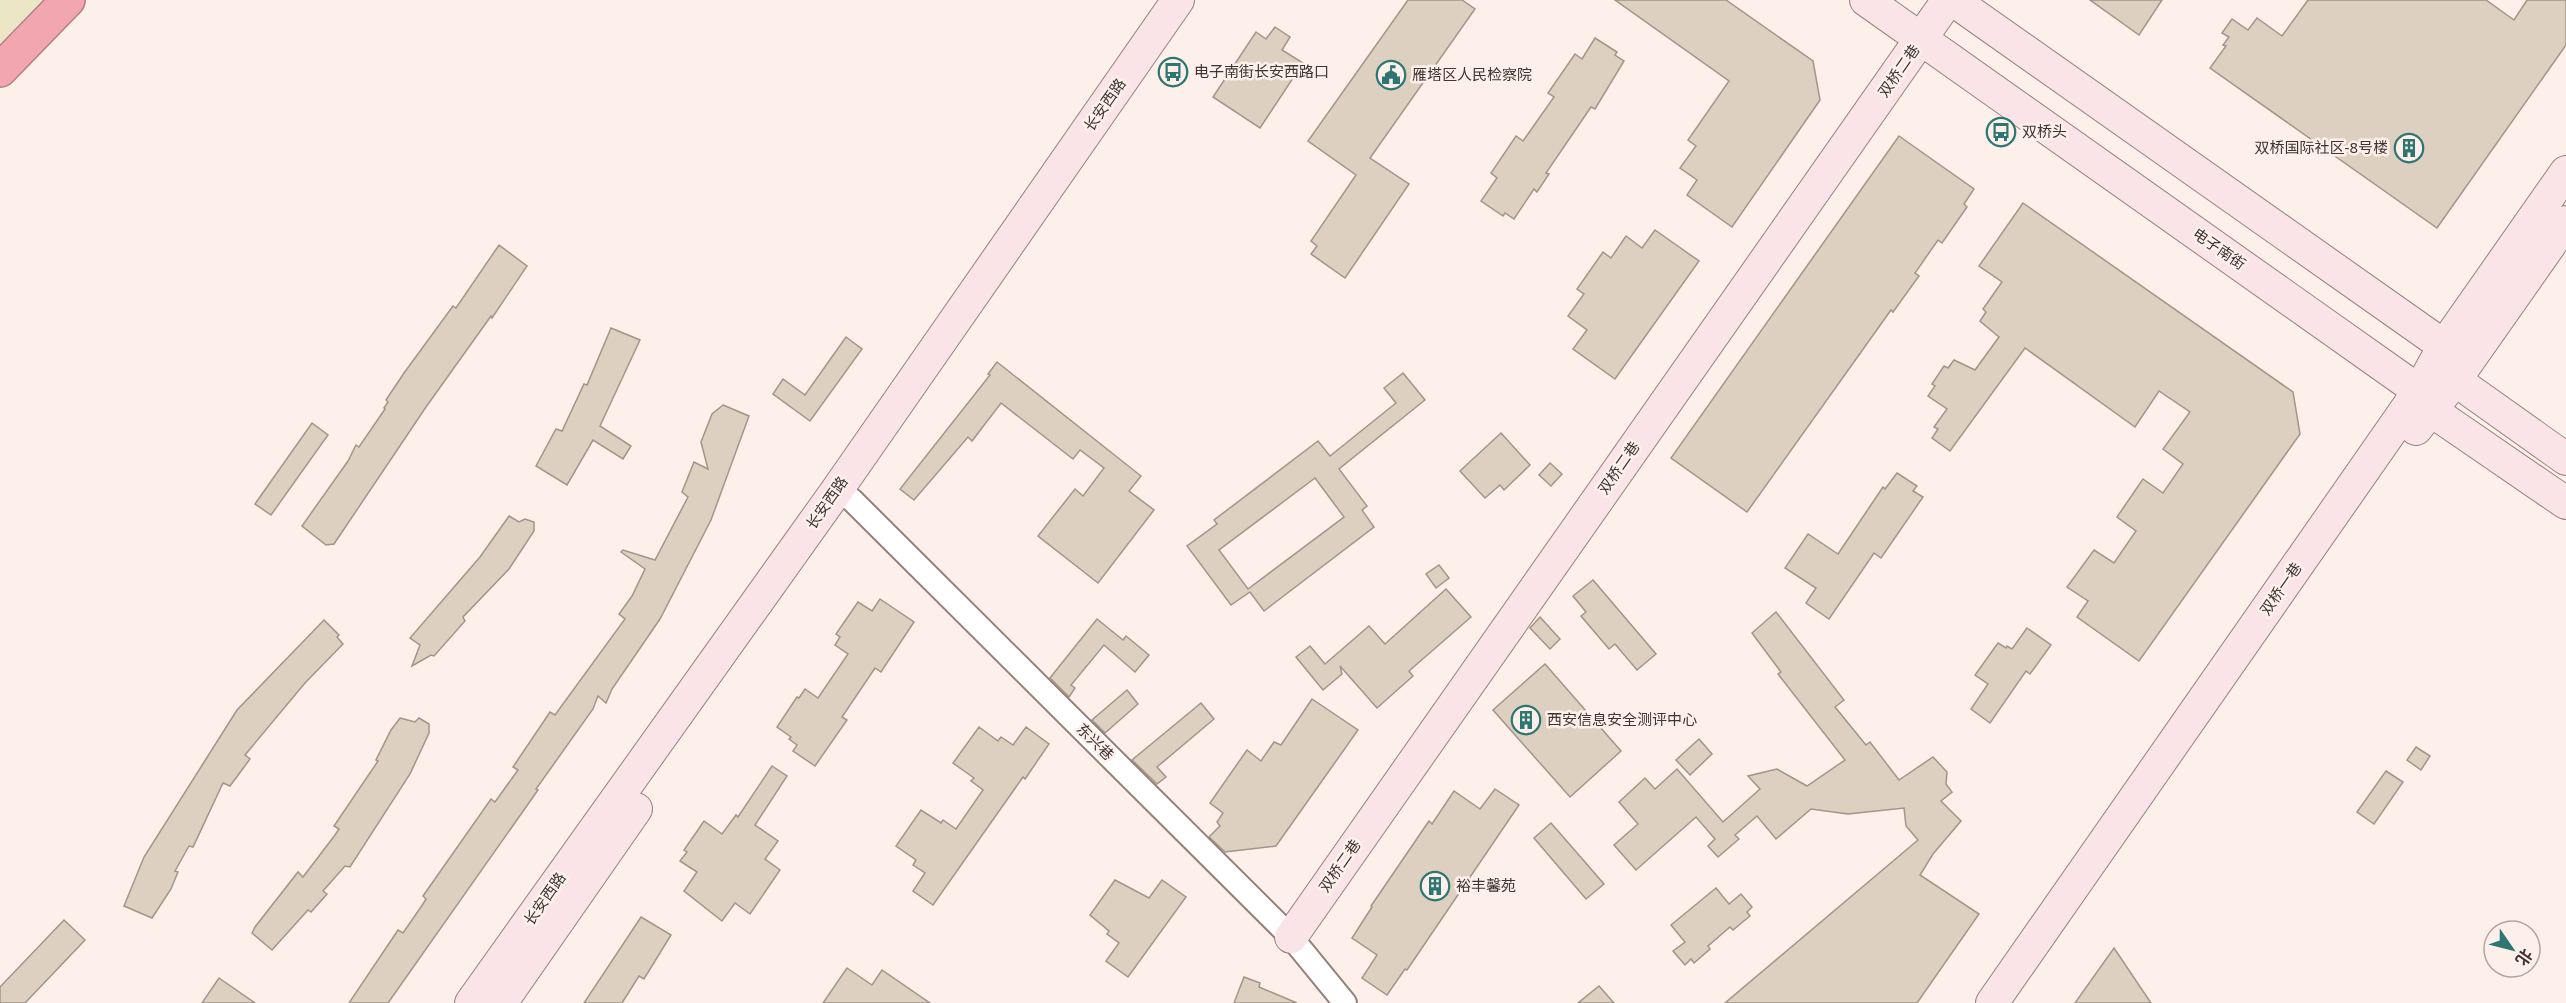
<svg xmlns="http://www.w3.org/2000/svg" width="2566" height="1003" font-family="'Noto Sans','Noto Sans SC',sans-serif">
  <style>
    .green { fill: #ebe6c5 }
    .building { fill: #ded0c1; stroke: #a29587; stroke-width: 1.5; fill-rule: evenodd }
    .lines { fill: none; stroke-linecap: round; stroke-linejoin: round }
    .street-casing { stroke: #95817b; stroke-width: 26 }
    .secondary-casing { stroke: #95817b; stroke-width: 34 }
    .highway-casing { stroke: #b27e84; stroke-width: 36 }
    .street { stroke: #fff; stroke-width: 22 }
    .secondary { stroke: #fbe4e7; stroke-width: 32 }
    .highway { stroke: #f1a6b0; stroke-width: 33 }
    .labels { text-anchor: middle; stroke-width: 5; stroke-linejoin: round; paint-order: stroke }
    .street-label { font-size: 15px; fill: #3e3532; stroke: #fdf0eb }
    .poi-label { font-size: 15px; fill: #3e3532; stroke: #fdf0eb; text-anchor: start }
  </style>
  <rect width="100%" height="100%" fill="#fdf0eb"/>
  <polygon class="green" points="0,0 42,0 0,44"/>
  <g class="building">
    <polygon points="1408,0 1462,0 1475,9 1370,158 1409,184 1345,278 1311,254 1317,246 1311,241 1356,175 1308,141"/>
    <polygon points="1615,0 1726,0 1813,61 1820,100 1732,227 1687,195 1697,180 1680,168 1696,146 1688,140 1729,81"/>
    <polygon points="2090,0 2162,0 2139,35"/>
    <polygon points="2308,0 2486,0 2514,20 2527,0 2566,0 2566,45 2437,228 2210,68 2226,46 2223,45 2229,37 2222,33 2232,19 2248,30 2257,18 2282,36"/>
    <polygon points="1275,27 1290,37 1282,50 1303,63 1260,128 1213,97 1256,32 1266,39"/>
    <polygon points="1595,38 1617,52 1615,55 1624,61 1595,109 1591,107 1546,173 1549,174 1537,192 1534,189 1514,219 1505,213 1503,216 1481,201 1497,178 1491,173 1516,136 1523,141 1554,97 1548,93 1575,54 1582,59"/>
    <polygon points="1899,136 1974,189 1964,204 1967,207 1942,243 1938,240 1915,273 1919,276 1893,312 1891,310 1747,512 1671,458"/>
    <polygon points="2023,203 2293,392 2300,434 2139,661 2077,617 2088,601 2067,587 2094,550 2114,563 2136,531 2117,517 2143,479 2163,493 2183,464 2163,449 2190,412 2159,391 2135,427 2025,348 1950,451 1932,438 1938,429 1934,427 1947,409 1928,396 1935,386 1932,384 1944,366 1948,368 1954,360 1975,370 1999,337 1980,321 1986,312 1983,309 2002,282 1979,266"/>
    <polygon points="1655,230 1699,261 1615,379 1573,349 1587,330 1568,316 1584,294 1577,289 1603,252 1611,258 1626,236 1642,248"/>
    <polygon points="499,245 527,266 492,318 491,316 426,407 334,544 326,545 302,526 348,461 356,445 359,447 385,409 384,408 388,402 386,400 404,373 453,306 456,308"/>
    <polygon points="611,328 640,340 600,426 631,446 623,459 593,440 567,485 536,466 556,429 562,431 584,384 587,385"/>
    <polygon points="846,337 862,349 810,421 773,394 783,379 805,395"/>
    <polygon points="997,362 1141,476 1129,491 1154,510 1098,583 1038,536 1075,489 1083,496 1104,468 1080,450 1073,459 1001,403 972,441 968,437 914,500 900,489 990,375 988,374"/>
    <path d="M1403,373L1425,400L1339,469L1367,506L1362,510L1374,527L1264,611L1250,592L1231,605L1187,546L1217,524L1214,520L1318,441L1330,456L1396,403L1384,388ZM1315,478L1344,517L1248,589L1219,550Z"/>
    <polygon points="723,405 749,416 711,520 660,619 612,689 606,703 598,696 593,709 536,789 538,790 388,1003 349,1003 398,930 403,933 423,904 426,899 423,896 491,799 495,802 518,770 513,767 550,712 555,715 625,619 619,614 632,596 645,569 621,552 623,550 655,560 688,497 682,492 694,462 708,469 701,442 712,414"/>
    <polygon points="312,423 328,435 271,515 255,504"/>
    <polygon points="1501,433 1530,465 1504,490 1500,485 1485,498 1460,471"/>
    <polygon points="1550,463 1562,474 1551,486 1539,475"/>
    <polygon points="1897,473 1917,486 1913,491 1923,497 1881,558 1874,553 1829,619 1806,603 1816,588 1785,568 1808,534 1838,554 1883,487 1885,489"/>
    <polygon points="509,516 519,522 525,519 534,522 534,531 509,569 463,617 465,621 434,656 431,655 412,666 420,645 410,638 480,557"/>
    <polygon points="1439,565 1449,578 1436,588 1426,574"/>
    <polygon points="1593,580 1656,654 1637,670 1615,644 1609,649 1581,616 1586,612 1573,596"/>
    <polygon points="1446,589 1471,617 1409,671 1413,676 1377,708 1340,666 1342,674 1323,690 1296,657 1310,646 1325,664 1369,626 1385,644"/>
    <polygon points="880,599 914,622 881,672 875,668 842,717 847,720 815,766 793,751 797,745 789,739 791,737 777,727 797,697 799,698 805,689 818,698 848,654 835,645 840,637 836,634 858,602 872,611"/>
    <polygon points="1776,612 1844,700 1835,707 1866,745 1870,742 1899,780 1933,757 1947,772 1946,784 1952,792 1941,801 1961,821 1933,854 1920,875 1979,914 1917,1003 1725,1003 1918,840 1906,826 1904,808 1848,814 1811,809 1776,839 1757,816 1735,835 1739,839 1718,857 1708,846 1715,839 1696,817 1636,870 1614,845 1638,824 1619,802 1645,778 1655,789 1677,769 1723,822 1760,789 1748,776 1777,769 1807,786 1845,760 1778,674 1781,672 1752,633"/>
    <polygon points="1540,617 1560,639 1550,649 1530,628"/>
    <polygon points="1097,619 1123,640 1126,636 1149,655 1135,672 1104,645 1071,685 1075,688 1069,697 1050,678"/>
    <polygon points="324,620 339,635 337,637 343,644 305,683 245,755 250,759 230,786 223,783 193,847 189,846 175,871 178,872 171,889 152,918 124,906 144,857 237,710"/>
    <polygon points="2027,628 2051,645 2030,674 2026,671 1990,723 1971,709 1988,684 1975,675 1998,643 2006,648 2007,646 2012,649"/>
    <polygon points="1545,664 1621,751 1570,797 1493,710"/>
    <polygon points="1127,690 1138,704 1105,733 1092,720"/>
    <polygon points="1312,699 1358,730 1276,846 1225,852 1209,837 1220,826 1217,822 1223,813 1210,803 1247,750 1261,761 1274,742 1281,745"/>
    <polygon points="1201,703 1214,719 1157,767 1166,777 1157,784 1132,760"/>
    <polygon points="400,718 415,722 419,718 429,724 429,733 410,774 350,867 345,866 323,891 327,894 311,912 308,910 272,950 252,933 255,927 298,872 303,877 335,835 339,829 334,826 378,761 376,760 391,730"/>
    <polygon points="979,727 998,741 1001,737 1013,745 1026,727 1049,744 1025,779 1023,777 933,905 913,891 925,873 913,865 916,860 896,846 921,810 941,823 943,820 956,829 983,790 971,781 974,778 953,763"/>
    <polygon points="1699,739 1712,754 1690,775 1676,760"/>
    <polygon points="2416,747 2430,756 2421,770 2407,760"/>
    <polygon points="772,766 787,776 755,825 778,841 765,859 780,870 750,914 735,903 722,921 684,891 697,872 680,861 687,852 684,850 704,821 722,834 736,815 738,817"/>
    <polygon points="2386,771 2403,782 2374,824 2357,812"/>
    <polygon points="1495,789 1519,805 1407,970 1405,969 1387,995 1362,978 1377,955 1352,938 1372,907 1371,906 1429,821 1432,824 1454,791 1480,809"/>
    <polygon points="1551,823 1604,884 1586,899 1534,838"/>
    <polygon points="1115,880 1149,898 1162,880 1186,897 1128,977 1106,961 1119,943 1107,934 1109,931 1090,915"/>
    <polygon points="1716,888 1729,904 1741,894 1752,907 1747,912 1750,916 1733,930 1730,927 1708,946 1710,949 1694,963 1691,959 1685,965 1673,951 1685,942 1671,925"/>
    <polygon points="641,917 671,935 644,979 639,976 622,1003 584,1003"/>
    <polygon points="64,920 85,940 25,1003 0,1003 0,987"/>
    <polygon points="2114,948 2151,1003 2075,1003"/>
    <polygon points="847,968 872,985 882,970 930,1003 823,1003"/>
    <polygon points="1244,977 1260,983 1259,987 1297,1003 1234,1003"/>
    <polygon points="219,978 255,1003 202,1003"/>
    <polygon points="1599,986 1614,1003 1578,1003"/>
  </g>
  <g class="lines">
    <g class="street-casing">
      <polyline id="street" points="837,490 852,500 1291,937 1345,1003"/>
    </g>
    <g class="secondary-casing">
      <g id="secondary">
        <polyline points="1866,0 2419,391 2429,409 2566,503"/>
        <polyline points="1953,0 2444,346 2455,380 2566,459"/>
        <polyline points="2416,429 2455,380 2566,222"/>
        <polyline points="1291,937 1948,0"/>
        <polyline points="471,1003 837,490 1178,0"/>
        <polyline points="501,1003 636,809"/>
        <polyline points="1992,1003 2419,391 2444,346 2566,172"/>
      </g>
    </g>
    <g class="highway-casing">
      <polyline id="highway" points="0,70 68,0"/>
    </g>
    <use href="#street" class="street"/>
    <use href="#secondary" class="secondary"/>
    <use href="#highway" class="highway"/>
  </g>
  <defs>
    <g id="bus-ring" transform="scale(1.5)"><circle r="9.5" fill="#fdf0eb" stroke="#2e7671" stroke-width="1.5"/><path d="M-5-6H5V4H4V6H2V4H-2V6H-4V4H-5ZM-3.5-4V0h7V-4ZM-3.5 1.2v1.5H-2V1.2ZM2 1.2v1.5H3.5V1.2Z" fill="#2e7671"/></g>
    <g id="civic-ring" transform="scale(1.5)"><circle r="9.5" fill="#fdf0eb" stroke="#2e7671" stroke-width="1.5"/><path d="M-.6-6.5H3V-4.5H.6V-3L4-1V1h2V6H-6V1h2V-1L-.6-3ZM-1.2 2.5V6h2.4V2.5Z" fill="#2e7671"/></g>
    <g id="building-ring" transform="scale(1.5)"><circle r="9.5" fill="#fdf0eb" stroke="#2e7671" stroke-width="1.5"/><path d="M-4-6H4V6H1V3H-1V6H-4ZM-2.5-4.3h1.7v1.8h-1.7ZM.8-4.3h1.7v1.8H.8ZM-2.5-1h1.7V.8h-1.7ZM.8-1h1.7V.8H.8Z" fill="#2e7671"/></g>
  </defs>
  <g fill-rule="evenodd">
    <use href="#bus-ring" x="1173" y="72"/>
    <use href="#civic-ring" x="1391" y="75"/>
    <use href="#bus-ring" x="2001" y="132"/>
    <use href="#building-ring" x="2409" y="148"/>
    <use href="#building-ring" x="1526" y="720"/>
    <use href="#building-ring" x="1435" y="886"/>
  </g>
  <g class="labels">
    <g class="street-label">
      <text transform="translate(1899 71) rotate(-55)" y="5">双桥二巷</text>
      <text transform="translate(1105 105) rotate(-55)" y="5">长安西路</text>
      <text transform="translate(2219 249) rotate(35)" y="5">电子南街</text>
      <text transform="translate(1619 468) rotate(-55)" y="5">双桥二巷</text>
      <text transform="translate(827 503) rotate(-55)" y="5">长安西路</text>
      <text transform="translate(2281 589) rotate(-55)" y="5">双桥一巷</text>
      <text transform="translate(1095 742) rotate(45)" y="5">东兴巷</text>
      <text transform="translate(1340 866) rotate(-55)" y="5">双桥二巷</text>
      <text transform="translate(545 899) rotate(-55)" y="5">长安西路</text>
    </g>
    <g class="poi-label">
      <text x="1194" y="77">电子南街长安西路口</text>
      <text x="1412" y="80">雁塔区人民检察院</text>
      <text x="2022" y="137">双桥头</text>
      <text x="2388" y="153" text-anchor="end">双桥国际社区-8号楼</text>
      <text x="1547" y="725">西安信息安全测评中心</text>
      <text x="1456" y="891">裕丰馨苑</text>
    </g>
  </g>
  <g transform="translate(2512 949) rotate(125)"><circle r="28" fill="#fdf0eb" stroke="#b1a5a1" stroke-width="1.5"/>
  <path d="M0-4.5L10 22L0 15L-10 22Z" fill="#2e7671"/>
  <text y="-9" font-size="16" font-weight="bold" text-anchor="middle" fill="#3e3532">北</text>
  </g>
</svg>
